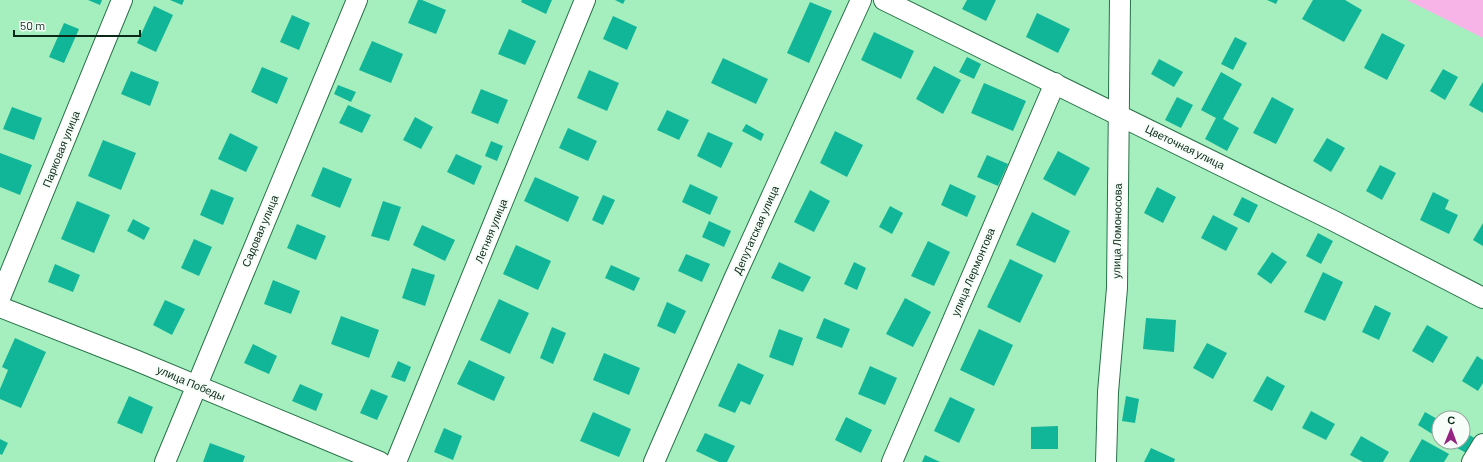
<svg xmlns="http://www.w3.org/2000/svg" width="1483" height="462" font-family="Barlow,sans-serif">
  <style>
    .green { fill: #f7b4e7 }
    .building { fill: #11b698 }
    .lines { fill: none; stroke-linecap: round; stroke-linejoin: round }
    .minor-casing { stroke: #277248; stroke-width: 22 }
    .minor { stroke: #fff; stroke-width: 20 }
    .labels { text-anchor: middle; stroke-width: 4; stroke-linejoin: round; paint-order: stroke }
    .street-label { font-size: 11px; fill: #0a2918; stroke: #f7fef9 }
  </style>
  <rect width="100%" height="100%" fill="#a5efbe"/>
  <polygon class="green" points="1407,0 1483,0 1483,38"/>
  <g class="building">
    <polygon points="88,0 102,0 100,5"/>
    <polygon points="170,0 184,0 182,5"/>
    <polygon points="418,0 422,0 446,10 436,34 408,23"/>
    <polygon points="522,0 552,0 546,14 521,2"/>
    <polygon points="615,0 625,0 623,4"/>
    <polygon points="967,0 996,0 986,21 962,9"/>
    <polygon points="1267,0 1278,0 1276,4"/>
    <polygon points="1313,0 1345,0 1362,10 1344,42 1302,19"/>
    <polygon points="810,2 832,11 809,63 787,53"/>
    <polygon points="154,6 173,15 156,52 137,43"/>
    <polygon points="1037,13 1070,29 1058,53 1026,37"/>
    <polygon points="292,15 310,23 299,50 280,42"/>
    <polygon points="613,16 637,27 627,50 603,39"/>
    <polygon points="64,23 79,29 64,63 49,57"/>
    <polygon points="509,29 536,41 525,65 498,54"/>
    <polygon points="874,32 914,51 901,79 861,60"/>
    <polygon points="1382,33 1405,45 1387,80 1364,68"/>
    <polygon points="1235,37 1247,43 1233,70 1221,64"/>
    <polygon points="372,41 403,54 391,83 359,70"/>
    <polygon points="967,57 981,64 974,79 959,72"/>
    <polygon points="723,58 768,79 756,104 711,83"/>
    <polygon points="1159,59 1183,72 1174,87 1151,74"/>
    <polygon points="934,66 961,80 943,114 916,99"/>
    <polygon points="262,67 288,78 277,104 251,92"/>
    <polygon points="1443,69 1458,77 1445,100 1430,91"/>
    <polygon points="589,70 619,83 607,111 577,98"/>
    <polygon points="131,71 159,82 150,106 121,94"/>
    <polygon points="1221,72 1242,84 1223,119 1239,128 1227,151 1205,139 1216,118 1201,110"/>
    <polygon points="1483,82 1483,113 1469,105"/>
    <polygon points="984,83 1026,101 1013,131 971,113"/>
    <polygon points="338,85 356,92 351,102 334,94"/>
    <polygon points="481,89 508,100 498,124 471,113"/>
    <polygon points="1177,97 1193,105 1181,128 1165,120"/>
    <polygon points="1272,97 1294,109 1276,144 1253,133"/>
    <polygon points="348,105 371,115 362,133 339,123"/>
    <polygon points="12,107 42,118 34,140 3,129"/>
    <polygon points="667,110 689,120 679,140 657,130"/>
    <polygon points="415,117 433,127 421,149 403,140"/>
    <polygon points="746,124 764,134 761,141 742,131"/>
    <polygon points="568,128 597,141 588,161 559,148"/>
    <polygon points="835,131 863,145 847,177 820,163"/>
    <polygon points="708,132 733,143 721,168 697,156"/>
    <polygon points="230,133 258,147 246,172 218,159"/>
    <polygon points="1327,138 1345,148 1331,172 1313,161"/>
    <polygon points="103,140 136,153 121,190 88,176"/>
    <polygon points="491,141 503,146 497,161 485,156"/>
    <polygon points="1058,151 1090,168 1075,196 1043,179"/>
    <polygon points="0,153 32,165 20,195 0,187"/>
    <polygon points="456,154 482,166 474,185 447,172"/>
    <polygon points="987,155 1008,164 998,186 977,177"/>
    <polygon points="1380,165 1396,173 1382,200 1366,191"/>
    <polygon points="323,167 352,179 340,208 311,196"/>
    <polygon points="535,177 579,197 568,222 524,201"/>
    <polygon points="690,184 718,197 710,215 682,202"/>
    <polygon points="950,184 976,196 967,217 941,205"/>
    <polygon points="1157,187 1176,197 1163,223 1144,213"/>
    <polygon points="211,189 234,198 223,225 200,215"/>
    <polygon points="810,190 830,201 814,232 794,222"/>
    <polygon points="1433,192 1449,200 1445,209 1458,215 1449,234 1420,220"/>
    <polygon points="603,195 615,200 603,225 592,220"/>
    <polygon points="1242,197 1258,205 1249,223 1233,215"/>
    <polygon points="77,201 110,215 94,253 61,239"/>
    <polygon points="383,201 401,207 389,241 371,236"/>
    <polygon points="890,206 903,213 892,234 879,227"/>
    <polygon points="1032,212 1070,231 1055,263 1016,245"/>
    <polygon points="1213,215 1238,228 1226,251 1201,238"/>
    <polygon points="133,219 150,228 144,240 127,231"/>
    <polygon points="709,221 731,231 724,247 702,237"/>
    <polygon points="1483,223 1483,246 1473,240"/>
    <polygon points="297,224 326,236 316,260 287,248"/>
    <polygon points="422,225 455,240 445,261 413,245"/>
    <polygon points="1318,233 1333,241 1321,264 1306,256"/>
    <polygon points="194,239 212,247 199,276 181,268"/>
    <polygon points="928,241 950,252 934,286 911,276"/>
    <polygon points="516,245 551,261 538,290 503,274"/>
    <polygon points="1272,252 1287,262 1271,284 1257,274"/>
    <polygon points="686,254 710,264 702,282 678,271"/>
    <polygon points="1010,259 1043,275 1020,323 987,307"/>
    <polygon points="779,262 811,277 803,292 771,278"/>
    <polygon points="854,262 866,268 857,290 844,284"/>
    <polygon points="55,264 80,275 73,292 48,282"/>
    <polygon points="611,265 640,278 634,291 605,278"/>
    <polygon points="412,268 435,275 425,306 402,298"/>
    <polygon points="1323,272 1343,282 1325,321 1304,312"/>
    <polygon points="273,280 300,291 291,314 264,304"/>
    <polygon points="905,298 931,312 913,347 886,334"/>
    <polygon points="499,299 529,313 510,354 480,340"/>
    <polygon points="165,300 185,309 172,335 153,325"/>
    <polygon points="667,302 686,311 675,334 657,326"/>
    <polygon points="1375,305 1391,313 1379,340 1362,332"/>
    <polygon points="341,316 379,330 369,358 331,344"/>
    <polygon points="824,318 850,329 842,348 816,338"/>
    <polygon points="1146,318 1176,320 1174,352 1143,349"/>
    <polygon points="1427,325 1448,337 1433,363 1412,351"/>
    <polygon points="552,327 566,333 553,364 540,358"/>
    <polygon points="779,329 803,338 793,366 769,357"/>
    <polygon points="979,329 1013,345 994,386 960,370"/>
    <polygon points="15,338 46,352 21,408 0,399 0,389 8,370 2,367"/>
    <polygon points="1207,343 1227,353 1213,379 1193,368"/>
    <polygon points="253,344 277,356 269,374 244,363"/>
    <polygon points="604,353 640,368 629,395 593,380"/>
    <polygon points="1477,356 1483,360 1483,383 1478,391 1462,381"/>
    <polygon points="469,360 505,377 494,401 457,384"/>
    <polygon points="398,361 411,367 405,382 391,377"/>
    <polygon points="738,363 764,375 750,405 741,401 735,413 718,406"/>
    <polygon points="870,366 897,378 885,405 858,394"/>
    <polygon points="1267,376 1285,386 1272,411 1253,401"/>
    <polygon points="300,384 323,394 316,411 292,401"/>
    <polygon points="371,389 388,396 377,420 360,413"/>
    <polygon points="129,396 153,407 142,434 117,423"/>
    <polygon points="1126,396 1139,399 1135,423 1122,421"/>
    <polygon points="950,397 975,409 959,443 934,431"/>
    <polygon points="1311,411 1335,424 1326,440 1302,428"/>
    <polygon points="593,412 631,429 619,457 580,441"/>
    <polygon points="1425,412 1439,420 1437,437 1418,425"/>
    <polygon points="846,417 872,430 861,453 835,440"/>
    <polygon points="1058,426 1058,449 1031,449 1031,427"/>
    <polygon points="444,428 462,436 453,460 434,452"/>
    <polygon points="1463,431 1476,439 1468,454 1446,442 1463,442"/>
    <polygon points="705,433 735,446 727,462 719,462 696,451"/>
    <polygon points="1361,436 1389,452 1383,462 1363,462 1350,455"/>
    <polygon points="0,439 8,443 2,455 0,454"/>
    <polygon points="1422,439 1449,454 1444,462 1409,462"/>
    <polygon points="210,443 245,456 243,462 203,462"/>
    <polygon points="1151,448 1175,459 1174,462 1144,462"/>
    <polygon points="925,455 940,462 922,462"/>
  </g>
  <g class="lines">
    <g class="minor-casing">
      <g id="minor">
        <polyline points="884,0 1332,220 1483,298"/>
        <polyline points="0,298 122,0"/>
        <polyline points="0,307 135,360 380,462"/>
        <polyline points="165,462 357,0"/>
        <polyline points="396,462 585,0"/>
        <polyline points="654,462 734,279 861,0"/>
        <polyline points="892,462 1055,83"/>
        <polyline points="1106,462 1108,392 1117,288 1120,0"/>
        <polyline points="1472,462 1483,444"/>
      </g>
    </g>
    <use href="#minor" class="minor"/>
  </g>
  <g class="labels">
    <g class="street-label">
      <text transform="translate(1185 147) rotate(26)" y="4">Цветочная улица</text>
      <text transform="translate(61 149) rotate(-68)" y="4">Парковая улица</text>
      <text transform="translate(756 230) rotate(-66)" y="4">Депутатская улица</text>
      <text transform="translate(260 231) rotate(-67)" y="4">Садовая улица</text>
      <text transform="translate(491 231) rotate(-68)" y="4">Летняя улица</text>
      <text transform="translate(1117 231) rotate(-89)" y="4">улица Ломоносова</text>
      <text transform="translate(973 272) rotate(-67)" y="4">улица Лермонтова</text>
      <text transform="translate(191 383) rotate(23)" y="4">улица Победы</text>
    </g>
  </g>
  <g transform="translate(1451 430) rotate(1)"><circle r="19" fill="#f7fef9" stroke="#98a99f"/>
  <path d="M0-3L7 15L0 10L-7 15Z" fill="#952483"/>
  <text y="-6" font-size="11" font-weight="bold" text-anchor="middle" fill="#0a2918">С</text>
  </g>
  <path d="M14 30v6h126v-6" fill="none" stroke="#0a2918" stroke-width="2"/>
  <text x="20" y="30" font-size="12" fill="#0a2918" stroke="#f7fef9" stroke-width="3" paint-order="stroke">50 m</text>
</svg>
